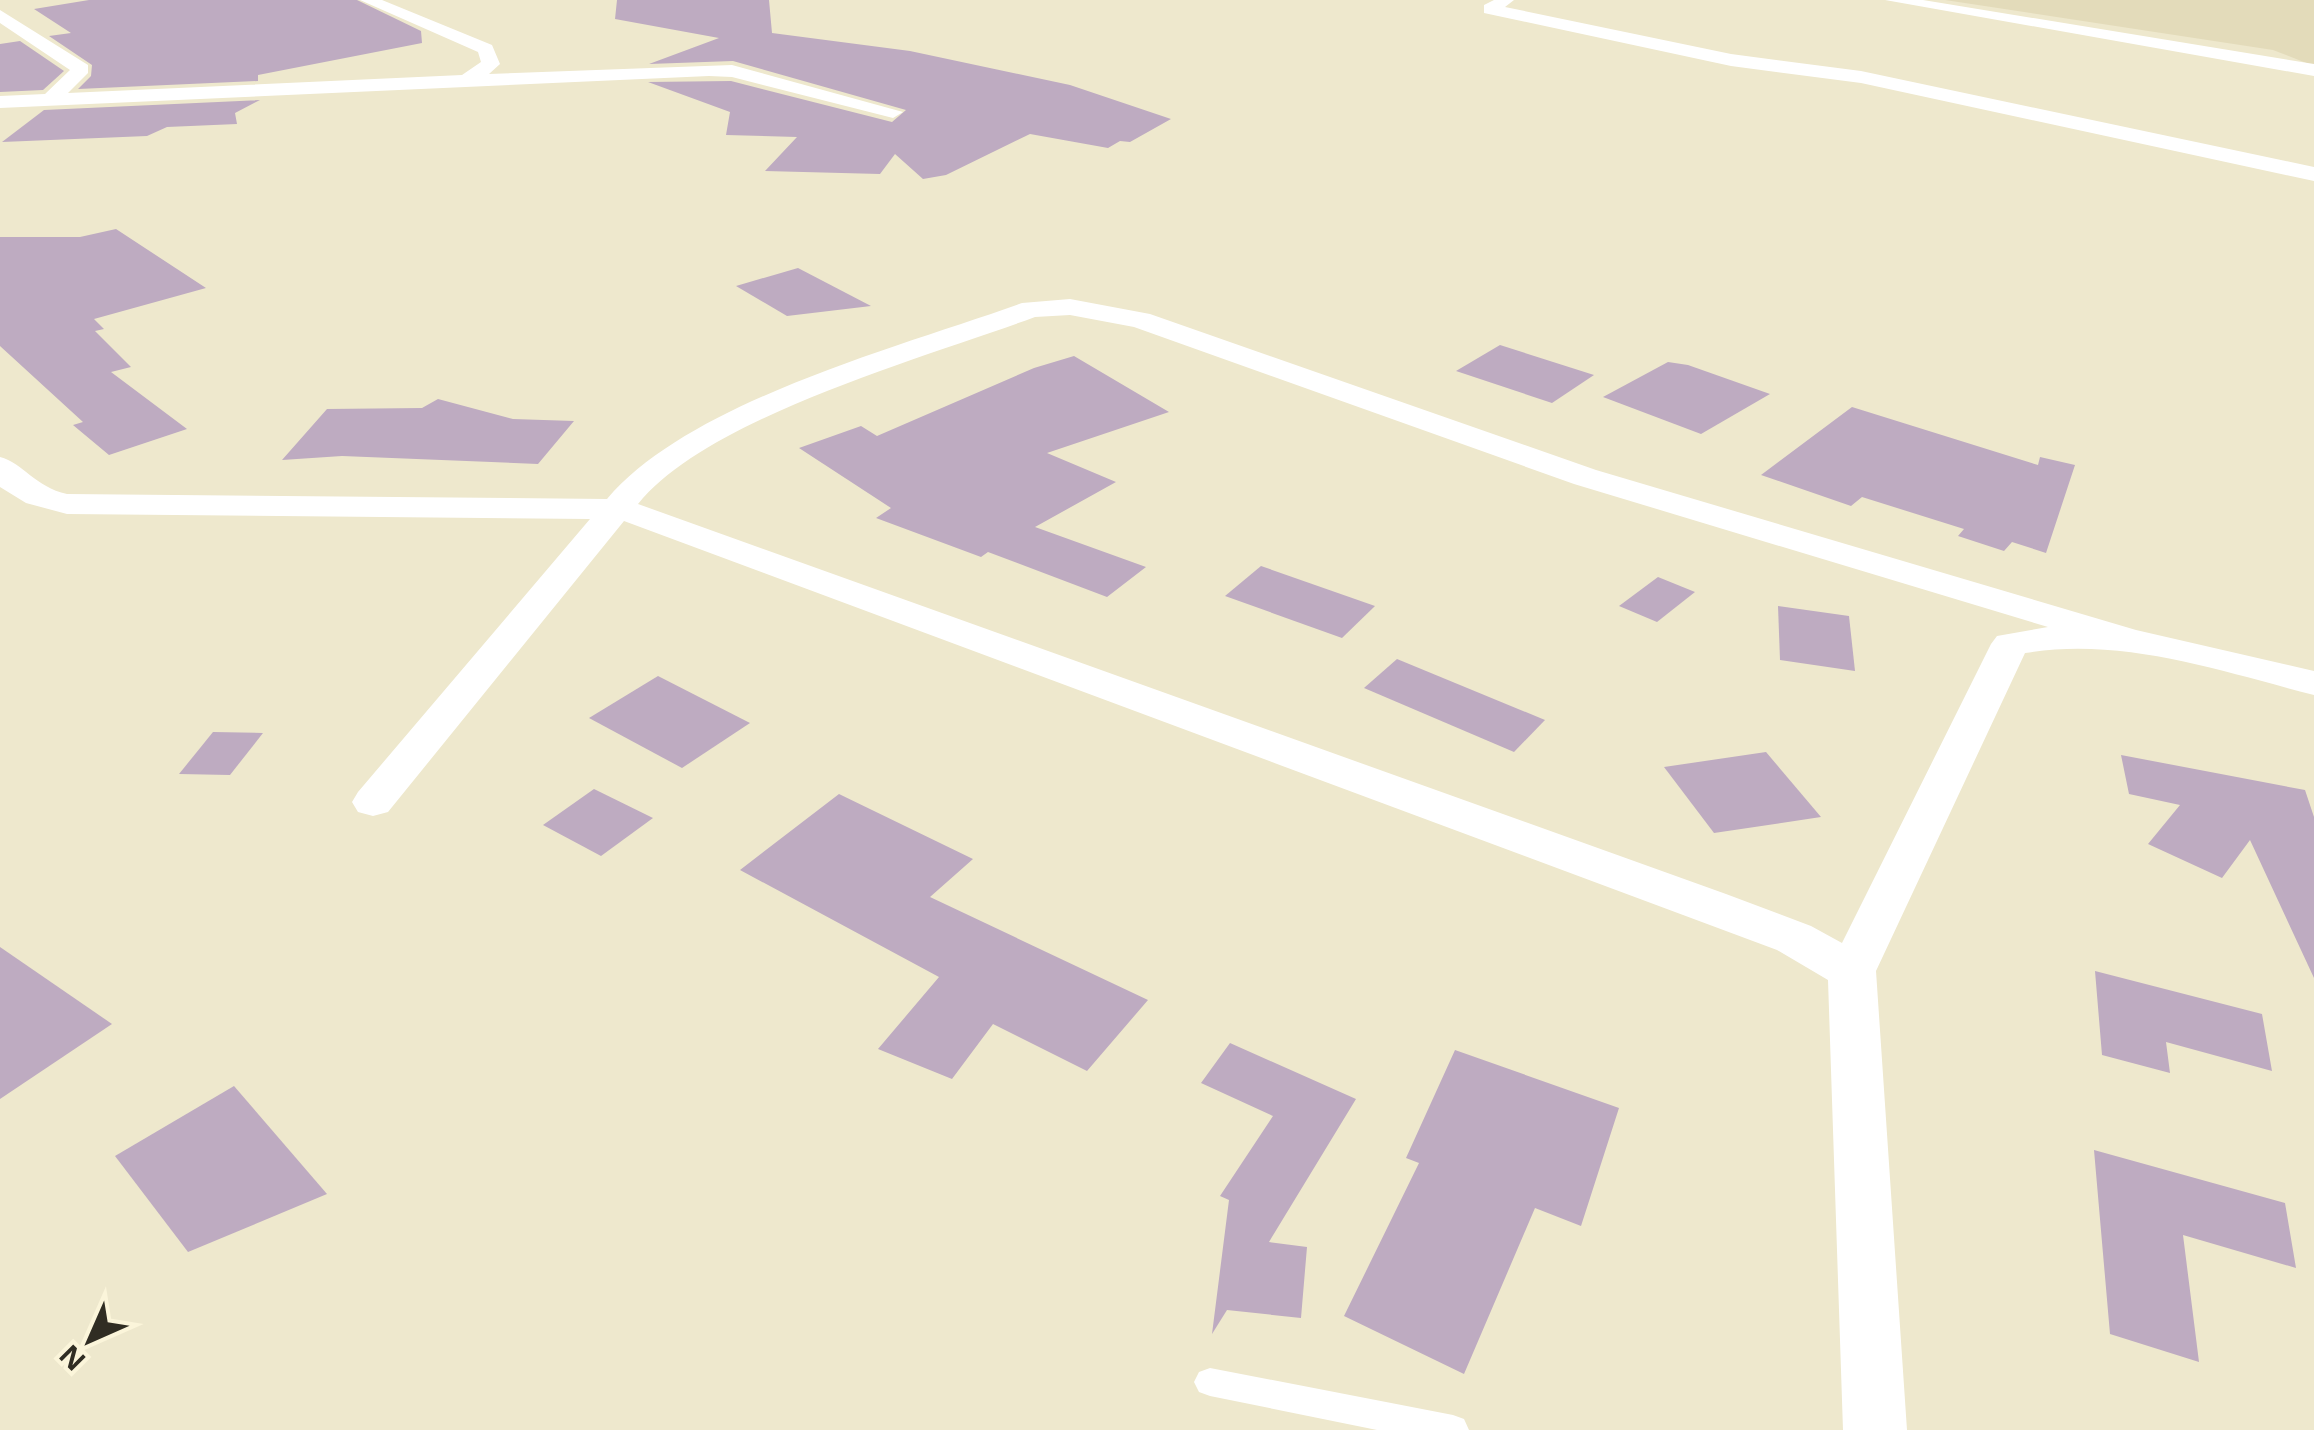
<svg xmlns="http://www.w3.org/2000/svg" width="2314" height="1430" font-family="'Noto Sans',sans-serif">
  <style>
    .built { fill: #e3dbba }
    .building { fill: #beabc1 }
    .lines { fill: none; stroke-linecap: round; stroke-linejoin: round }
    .service { fill: #fff; fill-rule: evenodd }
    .minor { fill: #fff; fill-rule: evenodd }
  </style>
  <rect width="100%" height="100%" fill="#eee8cd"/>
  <polygon class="built" points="1945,0 2314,0 2314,66 2273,50"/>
  <g class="building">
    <polygon points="89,0 357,0 421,31 422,43 258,75 258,81 78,89 91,76 92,65 49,36 71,33 34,9"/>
    <polygon points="617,0 769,0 772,33 910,51 1070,85 1171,119 1130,142 1120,141 1108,148 1030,134 946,175 923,179 895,154 880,174 765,171 797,137 726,135 730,112 648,82 731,81 892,122 906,110 733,61 649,64 719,38 615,19"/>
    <polygon points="20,41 64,71 43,90 0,92 0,44"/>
    <polygon points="260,100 235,113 237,124 167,127 147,136 2,142 44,110"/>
    <polygon points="116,229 206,288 94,319 104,329 95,331 131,367 111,372 187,429 109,455 73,425 83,422 0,346 0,237 80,237"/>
    <polygon points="798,268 871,306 787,316 736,286"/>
    <polygon points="1500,345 1594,375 1552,403 1456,371"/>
    <polygon points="1074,356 1169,412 1047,453 1116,482 1035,527 1146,567 1107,597 988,552 981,557 876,518 891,508 799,448 861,426 877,436 1034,368"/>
    <polygon points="1668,362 1688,365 1770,394 1701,434 1603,397"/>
    <polygon points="438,399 513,419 574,421 538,464 342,456 282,460 327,409 422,408"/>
    <polygon points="1852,407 2038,465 2040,457 2075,465 2046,553 2012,542 2004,551 1958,536 1964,529 1862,497 1851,506 1761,475"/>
    <polygon points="1261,566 1375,606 1342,638 1225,596"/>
    <polygon points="1658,577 1695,592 1657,622 1619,606"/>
    <polygon points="1778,606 1849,616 1855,671 1780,660"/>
    <polygon points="1397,659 1545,720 1514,752 1364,688"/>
    <polygon points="658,676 750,723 682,768 589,718"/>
    <polygon points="213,732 263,733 230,775 179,774"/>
    <polygon points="1766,752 1821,817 1714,833 1664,767"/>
    <polygon points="2121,755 2305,790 2314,817 2314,978 2250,840 2222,878 2148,844 2180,805 2129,794"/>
    <polygon points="594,789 653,818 601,856 543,825"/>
    <polygon points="839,794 973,859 930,897 1148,1000 1087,1071 993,1024 952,1079 878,1049 939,977 740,870"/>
    <polygon points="0,947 112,1024 0,1099"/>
    <polygon points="2095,971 2262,1014 2272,1071 2166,1042 2170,1073 2102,1055"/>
    <polygon points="1230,1043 1356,1099 1269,1242 1307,1247 1301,1318 1227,1310 1212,1334 1229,1200 1220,1196 1273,1116 1201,1083"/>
    <polygon points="1455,1050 1619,1108 1581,1226 1535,1208 1464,1374 1344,1316 1419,1163 1406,1158"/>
    <polygon points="234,1086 327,1194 188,1252 115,1156"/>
    <polygon points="2094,1150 2285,1203 2296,1268 2183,1235 2199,1362 2110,1334"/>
  </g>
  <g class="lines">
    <polygon class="service" points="1210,1368 1453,1415 1464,1419 1469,1430 1377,1430 1210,1396 1199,1392 1194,1382 1199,1372"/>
    <g class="minor">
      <polygon points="360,0 382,0 492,45 500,64 489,74 732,65 903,112 893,118 732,77 709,76 0,108 0,96 45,94 70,70 0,23 0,10 88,65 88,73 68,93 462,75 481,62 478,52"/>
      <polygon points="1494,0 1514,0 1505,7 1731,54 1861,71 2314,167 2314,181 1861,83 1731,66 1484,13 1484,5"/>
      <polygon points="1885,0 1923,0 2314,64 2314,76"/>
      <path d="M1070,299L1150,314L1596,470L2136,630L2314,671V695C2219,671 2124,637 2025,653L1876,971L1907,1430H1843L1828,980L1777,950L624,521L388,812L373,816L358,812L352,802L358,792L590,519L67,514L26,503L0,487V457C23,463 35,487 67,494L607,499C690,401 900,347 1022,303ZM1070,315L1134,327L1574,484L2048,627L1997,636L1991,644L1842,943L1811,926L1726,894L638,504C708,417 927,357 1035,317Z"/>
    </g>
  </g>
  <g transform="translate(90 1340) rotate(225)" stroke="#fbf5da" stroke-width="8" paint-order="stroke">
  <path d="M0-8L18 38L0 25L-18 38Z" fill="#302d23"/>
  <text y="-15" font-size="28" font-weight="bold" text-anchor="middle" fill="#302d23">N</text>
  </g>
</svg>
